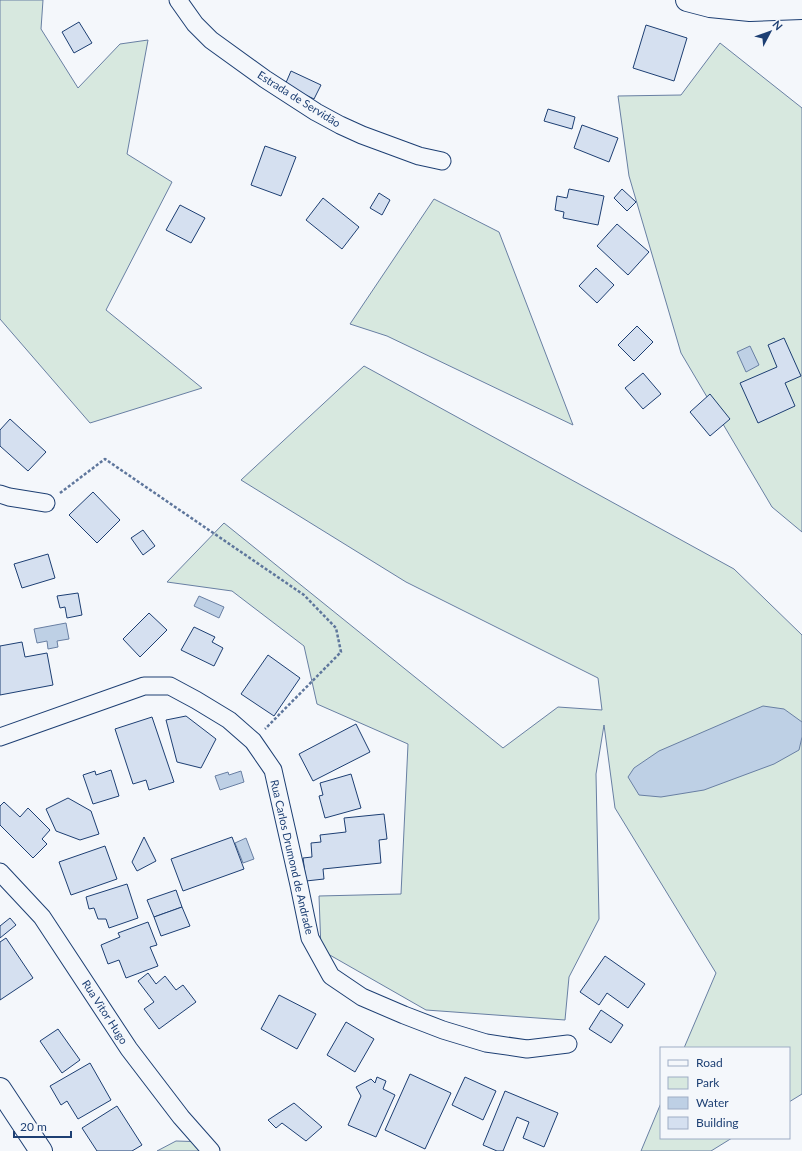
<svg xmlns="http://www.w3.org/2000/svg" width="802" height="1151" font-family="Lato,sans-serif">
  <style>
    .green { fill: #d7e8df; stroke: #687fa3 }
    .water { fill: #bed0e5; stroke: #687fa3 }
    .building { fill: #d5e0f0; stroke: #1d3f73 }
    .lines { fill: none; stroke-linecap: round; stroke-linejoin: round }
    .street-casing { stroke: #1d3f73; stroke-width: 19 }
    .secondary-casing { stroke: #1d3f73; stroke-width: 24 }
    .path { stroke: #5e769c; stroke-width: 2.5; stroke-dasharray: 3 2; stroke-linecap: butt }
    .street { stroke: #f4f7fb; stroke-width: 17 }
    .secondary { stroke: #f4f7fb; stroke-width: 22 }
    .labels { text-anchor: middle; stroke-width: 3; stroke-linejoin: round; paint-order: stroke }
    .street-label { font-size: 11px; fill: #1d3f73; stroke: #f4f7fb }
  </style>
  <rect width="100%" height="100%" fill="#f4f7fb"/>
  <g class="green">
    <polygon points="0,0 43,0 41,29 78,88 120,44 148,40 127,154 172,182 106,310 202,388 90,423 0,319"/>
    <polygon points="720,43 802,108 802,532 772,507 681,353 629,176 618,96 681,95"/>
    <polygon points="434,199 499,232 573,425 387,336 350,324"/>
    <polygon points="364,366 734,569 802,635 802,1094 789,1102 789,1048 684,1048 716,973 615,808 604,725 596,774 599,919 569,977 565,1020 426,1010 321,950 319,896 401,894 408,744 317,704 304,646 232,591 167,582 224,523 503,748 558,707 602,710 598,678 406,582 241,480"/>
    <polygon points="661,1103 661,1138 732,1138 711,1151 641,1151"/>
    <polygon points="176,1141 209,1142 217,1151 157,1151"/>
  </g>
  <g class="water">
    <polygon points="750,346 759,365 746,372 737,352"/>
    <polygon points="199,596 224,607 219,618 194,606"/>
    <polygon points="66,623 69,639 57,641 58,647 48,649 47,641 37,643 34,629"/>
    <polygon points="763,706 784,709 802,722 802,737 799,750 774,764 704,790 661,797 639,795 628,777 634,768 659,751"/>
    <polygon points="241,771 244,782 220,790 215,776 228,772 229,775"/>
    <polygon points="246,838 254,859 243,863 235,843"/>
  </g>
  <g class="building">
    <polygon points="79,22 92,43 74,53 62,32"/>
    <polygon points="646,25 687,38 674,81 633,68"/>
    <polygon points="291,71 321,85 314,99 285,85"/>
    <polygon points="548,109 575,117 572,129 544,121"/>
    <polygon points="582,125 618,138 609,162 574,148"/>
    <polygon points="265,146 296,157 281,196 251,185"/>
    <polygon points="569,189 604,196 598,225 563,218 564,212 555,210 557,196 567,198"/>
    <polygon points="622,189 636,202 627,211 614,198"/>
    <polygon points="379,193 390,200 382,215 370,208"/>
    <polygon points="323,198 359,227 342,249 306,220"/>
    <polygon points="180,205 205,218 191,243 166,230"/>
    <polygon points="617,224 649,252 628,275 597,246"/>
    <polygon points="596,268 614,285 597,303 579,286"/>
    <polygon points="637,326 653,342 634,361 618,345"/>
    <polygon points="784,338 801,376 785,383 795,406 758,423 740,383 777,367 768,345"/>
    <polygon points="643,373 661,394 643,409 625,388"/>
    <polygon points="710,394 730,419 710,436 690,412"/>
    <polygon points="10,419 46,452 28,471 0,446 0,430"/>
    <polygon points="93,492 120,520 97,543 69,515"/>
    <polygon points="143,530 155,546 143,555 131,538"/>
    <polygon points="48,554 55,578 22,588 14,564"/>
    <polygon points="78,593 82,615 67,618 65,607 60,608 57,596"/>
    <polygon points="149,613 167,630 140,657 123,639"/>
    <polygon points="194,627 215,637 212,642 223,648 214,666 181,650"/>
    <polygon points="22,642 25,657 47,653 53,685 0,695 0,646"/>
    <polygon points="268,655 300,678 274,716 241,694"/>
    <polygon points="186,716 216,739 201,768 177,762 166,720"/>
    <polygon points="152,717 174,782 149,790 146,780 133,784 115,729"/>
    <polygon points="356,724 370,752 313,781 299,754"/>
    <polygon points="111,770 119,796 93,804 83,775 95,771 96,775"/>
    <polygon points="351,774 361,808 325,818 319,796 323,795 320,783"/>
    <polygon points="68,798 91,811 99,834 80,840 56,831 46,809"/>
    <polygon points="4,802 20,817 28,808 50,830 42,839 47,844 33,858 0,825 0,806"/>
    <polygon points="384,814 387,839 379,840 381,863 323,869 324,879 306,881 303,858 312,857 311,843 321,842 320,835 346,832 344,818"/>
    <polygon points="144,837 156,861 137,871 132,862"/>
    <polygon points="232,837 244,869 183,891 171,859"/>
    <polygon points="105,846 117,879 71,895 59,862"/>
    <polygon points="127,884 138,918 109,928 106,919 98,919 94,908 89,909 86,897"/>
    <polygon points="176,890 182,907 154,917 147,900"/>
    <polygon points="182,907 190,926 161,936 154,917"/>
    <polygon points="10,918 16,925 0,938 0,926"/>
    <polygon points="148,922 157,945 150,947 158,966 126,978 119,960 108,964 101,945 120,937 118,933"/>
    <polygon points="6,938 33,978 0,1000 0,942"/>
    <polygon points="605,956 645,984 628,1008 607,993 599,1005 580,992"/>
    <polygon points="148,973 156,984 165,976 176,990 183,985 196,1002 159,1029 144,1009 154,1002 138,981"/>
    <polygon points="279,995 316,1014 297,1049 261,1029"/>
    <polygon points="601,1010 623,1025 611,1043 589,1029"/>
    <polygon points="346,1022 374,1039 355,1072 327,1055"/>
    <polygon points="58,1029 80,1060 62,1073 40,1041"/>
    <polygon points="90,1063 111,1100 78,1119 67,1101 61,1105 50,1086"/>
    <polygon points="410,1074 451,1093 425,1149 385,1130"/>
    <polygon points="377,1077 386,1081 383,1089 395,1095 376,1137 348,1125 361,1096 356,1087 371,1079 375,1083"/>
    <polygon points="465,1077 496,1091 483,1120 452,1105"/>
    <polygon points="505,1091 558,1113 544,1147 523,1138 529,1122 517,1117 503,1151 497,1151 483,1145"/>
    <polygon points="294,1103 322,1127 306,1141 282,1123 276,1128 268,1120"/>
    <polygon points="117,1106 142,1145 132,1151 97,1151 82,1128"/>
  </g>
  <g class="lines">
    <g class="street-casing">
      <g id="street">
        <polyline points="178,0 195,24 211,40 265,79 316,112 340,125 362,135 419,156 442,161"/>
        <polyline points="0,494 9,497 46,503"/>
        <polyline points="0,737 144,686 170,686 196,700 229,720 253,741 273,770 299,885 310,938 331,976 362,997 404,1015 443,1030 486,1043 527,1049 568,1044"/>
        <polyline points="0,872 42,917 129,1049 181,1117 211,1151"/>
      </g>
    </g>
    <g class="secondary-casing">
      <g id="secondary">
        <polyline points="687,0 710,6 750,10 802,8"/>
        <polyline points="0,1089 41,1151"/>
      </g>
    </g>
    <polyline class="path" points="60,493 105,459 304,595 336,628 341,652 265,729"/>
    <use href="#street" class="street"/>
    <use href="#secondary" class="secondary"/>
  </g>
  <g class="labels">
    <g class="street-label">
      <text transform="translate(299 99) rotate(32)" y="4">Estrada de Servidão</text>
      <text transform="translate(292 857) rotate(77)" y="4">Rua Carlos Drumond de Andrade</text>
      <text transform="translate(105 1012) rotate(57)" y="4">Rua Vitor Hugo</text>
    </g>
  </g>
  <rect x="660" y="1047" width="130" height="92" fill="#f4f7fb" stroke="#9eadc5"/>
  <rect x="668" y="1060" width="20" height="6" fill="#f4f7fb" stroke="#9eadc5"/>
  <text x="696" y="1067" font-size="12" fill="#1d3f73">Road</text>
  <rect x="668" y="1077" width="20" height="12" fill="#d7e8df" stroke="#9eadc5"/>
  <text x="696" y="1087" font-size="12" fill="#1d3f73">Park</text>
  <rect x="668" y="1097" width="20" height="12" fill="#bed0e5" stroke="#9eadc5"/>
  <text x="696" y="1107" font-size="12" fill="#1d3f73">Water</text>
  <rect x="668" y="1117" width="20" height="12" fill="#d5e0f0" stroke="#9eadc5"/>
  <text x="696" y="1127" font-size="12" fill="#1d3f73">Building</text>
  <g transform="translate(770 32) rotate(49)" stroke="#f4f7fb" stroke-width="3" paint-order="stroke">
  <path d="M0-3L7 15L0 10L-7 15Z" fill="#1d3f73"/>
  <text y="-6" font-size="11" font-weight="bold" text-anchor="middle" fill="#1d3f73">N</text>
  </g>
  <path d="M14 1131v6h57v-6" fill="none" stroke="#1d3f73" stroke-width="2"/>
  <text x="20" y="1131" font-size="12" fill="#1d3f73" stroke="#f4f7fb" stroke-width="3" paint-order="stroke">20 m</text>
</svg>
